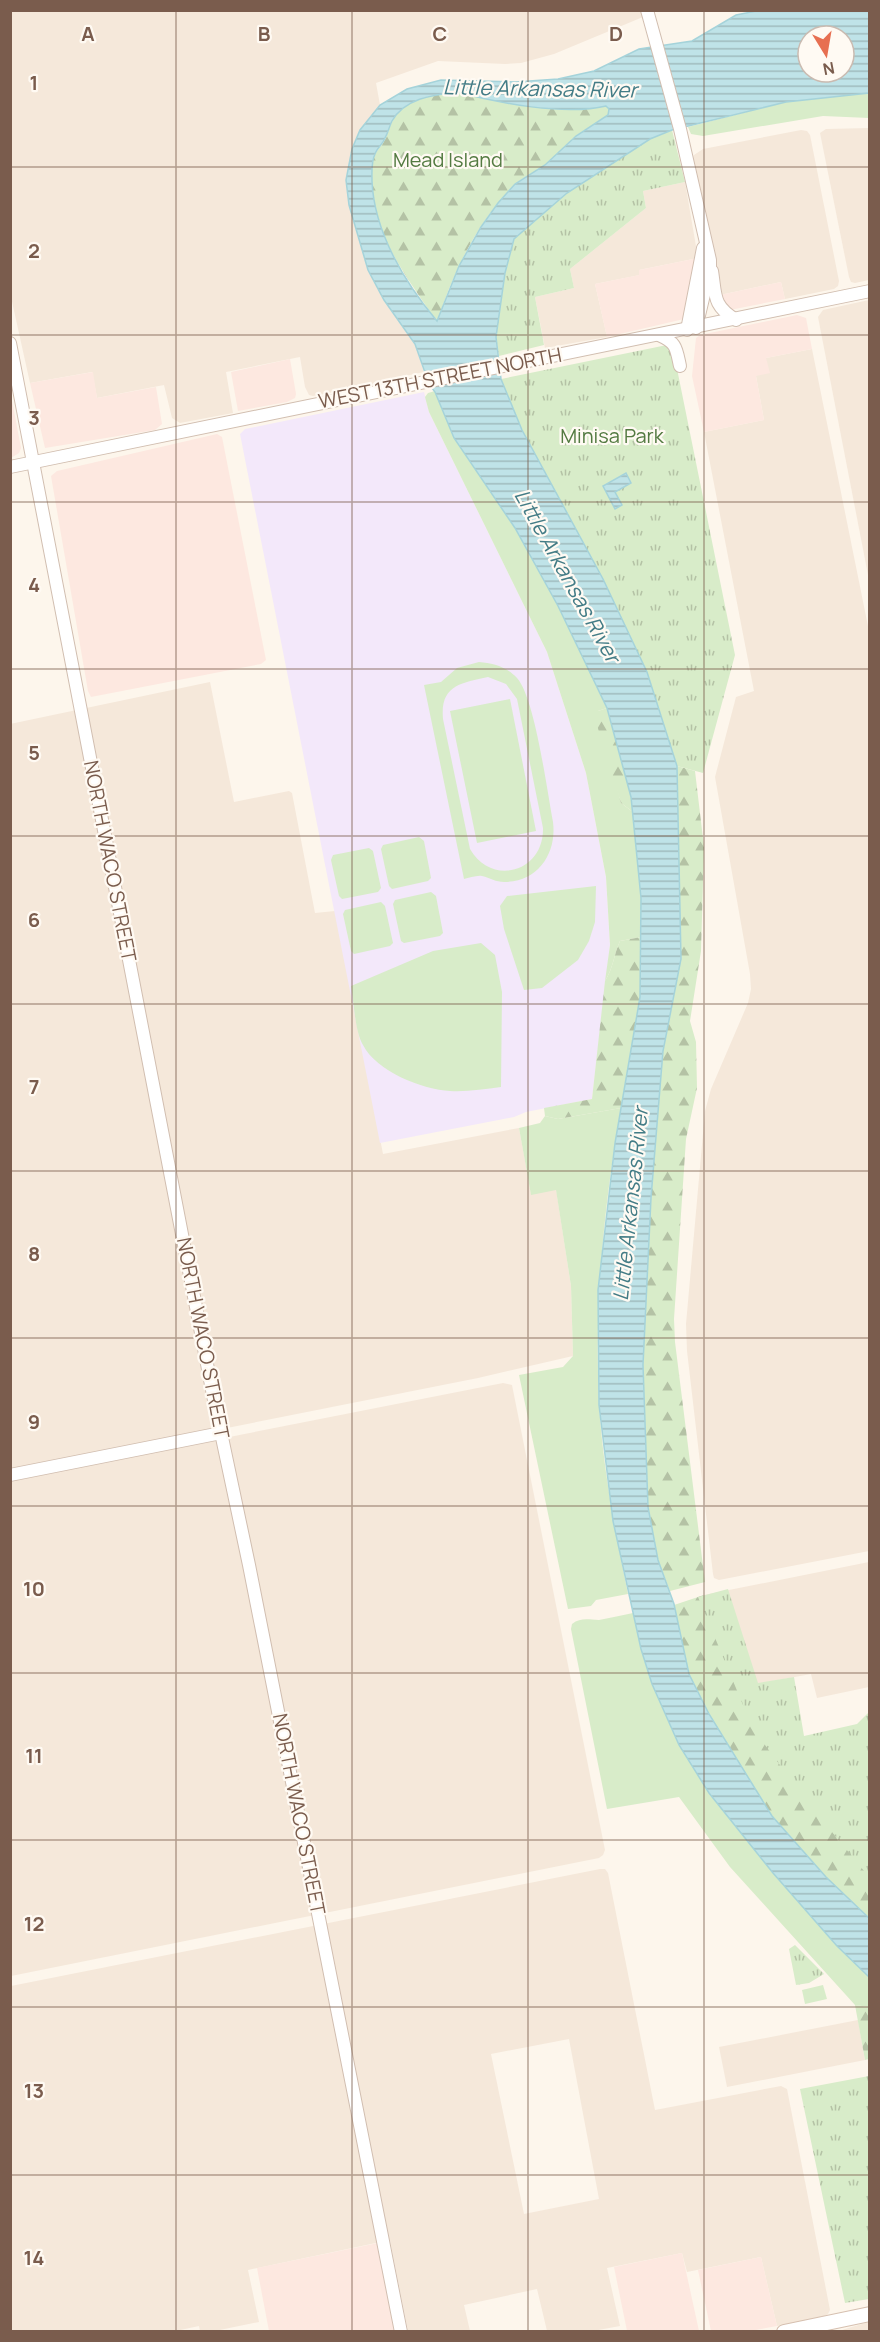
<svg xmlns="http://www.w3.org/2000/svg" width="880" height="2342" font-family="Manrope,sans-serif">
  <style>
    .residential { fill: #f5e8da; fill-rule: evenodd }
    .commercial { fill: #fde8e0 }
    .education { fill: #f3e8fa }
    .green { fill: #d8ecc9; fill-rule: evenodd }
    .forest { fill: url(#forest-firs) }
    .park { fill: url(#park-tufts) }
    .water { fill: url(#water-rules); stroke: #a5d3da; stroke-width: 1.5; fill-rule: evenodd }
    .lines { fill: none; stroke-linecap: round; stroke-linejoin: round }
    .tertiary-casing { stroke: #d1beb0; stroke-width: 14 }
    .secondary-casing { stroke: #d6c0b0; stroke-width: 16 }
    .tertiary { stroke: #fff; stroke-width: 12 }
    .secondary { stroke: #fff; stroke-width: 14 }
    .grid { fill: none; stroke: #7a5c4d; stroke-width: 1.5; stroke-opacity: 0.55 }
    .labels { text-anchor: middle; stroke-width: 4.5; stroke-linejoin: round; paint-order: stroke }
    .park-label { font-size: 20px; fill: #537a41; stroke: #fffaf3 }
    .street-label { font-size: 20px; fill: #7a5c4d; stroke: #fffaf3 }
    .water-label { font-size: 21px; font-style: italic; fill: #437c86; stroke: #fffaf3 }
    .grid-label { font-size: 20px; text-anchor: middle; font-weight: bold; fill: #7a5c4d; stroke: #fffaf3; stroke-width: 4.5; stroke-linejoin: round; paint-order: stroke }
  </style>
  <defs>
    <pattern id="forest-firs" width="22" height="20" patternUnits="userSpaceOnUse" patternTransform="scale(1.5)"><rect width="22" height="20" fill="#d8ecc9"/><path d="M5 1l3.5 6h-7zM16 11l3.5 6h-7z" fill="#b4c2a5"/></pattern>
    <pattern id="park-tufts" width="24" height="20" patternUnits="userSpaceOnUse" patternTransform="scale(1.5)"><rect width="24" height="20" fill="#d8ecc9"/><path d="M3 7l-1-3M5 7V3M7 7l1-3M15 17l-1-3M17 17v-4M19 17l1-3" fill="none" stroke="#b4c2a5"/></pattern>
    <pattern id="water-rules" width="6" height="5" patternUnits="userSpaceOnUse" patternTransform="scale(1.5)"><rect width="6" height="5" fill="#bfe3e8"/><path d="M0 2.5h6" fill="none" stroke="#a0bbbe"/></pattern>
  </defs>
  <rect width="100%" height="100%" fill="#fdf6ec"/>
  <g class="residential">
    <polygon points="641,10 643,17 554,54 521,63 505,64 438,61 376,83 380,105 360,130 352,149 346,180 402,324 415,344 424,372 405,376 402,379 313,396 309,395 305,387 300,357 226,372 233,413 180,423 172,418 164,385 97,398 92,372 30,383 11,297 10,11"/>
    <polygon points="869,128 869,280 855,283 851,282 849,277 820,133 826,129"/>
    <polygon points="801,130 807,131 810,135 839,281 838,286 834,289 785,299 781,282 720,295 693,158 694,155 703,149"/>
    <polygon points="685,182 698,258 639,270 640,275 595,284 607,337 545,348 535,297 574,288 570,269 646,208 643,191"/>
    <polygon points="869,300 870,300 869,580 818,317 823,310"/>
    <polygon points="812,349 870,636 869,1551 719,1580 714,1578 713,1574 687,1351 686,1324 705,1111 711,1089 748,1003 751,989 750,974 715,777 736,697 754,691 704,432 764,420 756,376 766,358"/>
    <polygon points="210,682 234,802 289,791 292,793 315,913 335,911 337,915 383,1154 519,1128 531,1194 556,1189 571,1286 573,1356 478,1378 11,1471 10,724"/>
    <polygon points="503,1383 512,1385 605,1850 603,1855 599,1858 11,1976 11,1480"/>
    <polygon points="869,1562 869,1687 817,1698 811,1674 741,1687 716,1636 704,1595"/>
    <path d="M600,1869H605L608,1873L655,2110L781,2086L787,2089L830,2310L828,2314L823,2317L777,2326L761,2257L687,2272L682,2253L607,2268L620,2326L593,2331H547L537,2289L464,2305L470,2331H408L390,2240L248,2270L259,2322L210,2332L200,2331L199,2326L171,2332H11V1986ZM569,2039L599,2199L524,2214L491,2054Z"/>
    <polygon points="858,2020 865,2060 727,2087 719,2047"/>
    <polygon points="869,2322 869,2331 840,2331 845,2329"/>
  </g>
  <g class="commercial">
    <polygon points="698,258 684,319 607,337 595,284 639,275 639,270"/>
    <polygon points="781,282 785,299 730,310 720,295"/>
    <polygon points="797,315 806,318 812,349 766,358 770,373 756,376 764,420 704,432 692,376 696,338 700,335"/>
    <polygon points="290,359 296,394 295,398 287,402 238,411 231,372"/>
    <polygon points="93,372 97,398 156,387 162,424 155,430 45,448 30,383"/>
    <polygon points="10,390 21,448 19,453 11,458"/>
    <polygon points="217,434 222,437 266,660 261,664 91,697 88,691 51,476 57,471"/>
    <polygon points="378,2243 396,2331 269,2331 257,2268"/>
    <polygon points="682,2253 699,2331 627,2331 614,2267"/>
    <polygon points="761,2257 777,2326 750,2331 711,2331 698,2270"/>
  </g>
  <polygon class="education" points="424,392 429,412 547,652 586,773 606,877 610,945 592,1099 526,1112 514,1117 380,1143 240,434 245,429"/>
  <g class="green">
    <polygon points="869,93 869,118 823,116 703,136 691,134 688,127 786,102"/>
    <path d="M435,391L454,438L515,528L558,606L607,708L598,711L621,803L633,812L641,898V937L620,941C614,954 613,969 605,981L610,945L606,877L586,773L547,652L429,412L425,397L428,393Z"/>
    <path d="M479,662C493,663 507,667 517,678C535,698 547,791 553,822C557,853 538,882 504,882C496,882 490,878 482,876C477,875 469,878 464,879L424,685L441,682L457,668ZM488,677L506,684L517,699L543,828C544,872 492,887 470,849L443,719C440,685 461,683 488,677Z"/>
    <polygon points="510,699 536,831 477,843 450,711"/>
    <polygon points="419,837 424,841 431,878 428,881 392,889 389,886 381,849 383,845"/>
    <polygon points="369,848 373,851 381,888 378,892 342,899 339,896 331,860 333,855"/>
    <polygon points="596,886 595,922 589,941 578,960 542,988 524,990 504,929 500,906 507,896"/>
    <polygon points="431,892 436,896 443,933 440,936 404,943 401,941 393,904 395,900"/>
    <polygon points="381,902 385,906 393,943 390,946 354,954 351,951 343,914 345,910"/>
    <path d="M481,943L495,955L502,992L501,1087C484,1089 467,1092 450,1091C423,1090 376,1071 363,1045C355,1032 354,1003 351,986L433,951Z"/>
    <path d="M621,1108C604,1205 594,1305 599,1404C603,1468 615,1531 628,1594L596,1600L591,1606L568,1609L519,1375L563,1367L573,1356L571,1286L556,1190L531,1195L519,1128L540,1123L545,1116L558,1119Z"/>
    <path d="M633,1613L641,1649L710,1794L773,1873L837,1946L869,1977V2007L855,2005L730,1867L679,1797L607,1809L571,1629L572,1624C581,1617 589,1620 599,1620C611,1618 622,1615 633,1613Z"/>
    <polygon points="823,1985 827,1999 805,2004 802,1990"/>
  </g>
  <g class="forest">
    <path d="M457,92C498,103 565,116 606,106L610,110L608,115C598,122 587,128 577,135C565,144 556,157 543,166C534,173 521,178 513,186C476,224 453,273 437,322C407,277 357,215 374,157C376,151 381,147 384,141C388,135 389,127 393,120C406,98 433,95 457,92Z"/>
    <polygon points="607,708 631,797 633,812 621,803 596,722 598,711"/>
    <polygon points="677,766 695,771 704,847 701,951 690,1021 696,1042 697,1088 686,1139 674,1319 675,1342 705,1582 670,1591 658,1560 648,1507 643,1365 651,1198 663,1051 681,959"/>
    <path d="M641,937L640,997L621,1108L558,1119L545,1116L544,1108L592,1099L605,981C613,969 614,954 620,941Z"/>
    <polygon points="704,1595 716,1636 869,1867 869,1918 826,1877 772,1816 709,1714 689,1674 674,1605"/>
    <polygon points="855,2005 869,2007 869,2059 865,2060"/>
  </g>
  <g class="park">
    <polygon points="672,130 685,182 643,191 646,208 570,269 574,288 535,297 544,345 499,356 496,337 505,273 514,239 567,193 650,139"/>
    <polygon points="667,345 673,349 735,655 703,773 677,766 647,672 603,579 522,430 501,379"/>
    <polygon points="728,1589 758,1683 794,1677 804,1736 857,1724 869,1712 869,1877 809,1804 753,1729 698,1597"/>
    <polygon points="795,1945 824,1974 809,1983 796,1985 789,1949"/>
    <polygon points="869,2076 869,2299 845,2303 800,2089"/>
  </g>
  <g class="water">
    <path d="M756,11H869V93L786,102L672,130L650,139L567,193L514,239L505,273L496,337L501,379L522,430L603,579L647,672L677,766L681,959L663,1051L651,1198L643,1365L648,1507L658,1560L674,1604L689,1674L709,1714L772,1816L826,1877L869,1918V1977L837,1946L773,1873L709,1793L679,1745L652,1684L641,1649L613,1521L599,1405L598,1290L615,1143L640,997L641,898L631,797L607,708L558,606L515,528L454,438L435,392L429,384L415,344L384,300L368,270L349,205L346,180L352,149L360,130L380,105L407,89L441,80L515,82L558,79L594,71L639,49L692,41L736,15ZM808,36H844V72H808ZM457,92C498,103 565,116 606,106L609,109L608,115L576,136L545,165L515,184L498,203L481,227L459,266L437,321C405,283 374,232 372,181C372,173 371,162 375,154C377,148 383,144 385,138C388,133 389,127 392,121C405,98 433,95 457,92Z"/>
    <polygon points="626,473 631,483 615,492 622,505 615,509 603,486"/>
  </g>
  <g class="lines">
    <g class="tertiary-casing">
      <g id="tertiary">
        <polyline points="647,10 680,129 710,260 710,269 696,328"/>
        <path d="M712,271C716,295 712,305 736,320"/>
        <polyline points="687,330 703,248"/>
        <path d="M659,335C677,343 676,348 680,366"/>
        <polyline points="10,343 213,1395 249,1565 401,2332"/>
        <polyline points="10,467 870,291"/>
        <polyline points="10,1475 221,1433"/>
      </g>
    </g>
    <g class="secondary-casing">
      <polyline id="secondary" points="784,2332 870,2314"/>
    </g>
    <use href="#tertiary" class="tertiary"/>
    <use href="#secondary" class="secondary"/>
  </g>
  <path class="grid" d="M176,10V2332M352,10V2332M528,10V2332M704,10V2332M10,167H870M10,335H870M10,502H870M10,669H870M10,836H870M10,1004H870M10,1171H870M10,1338H870M10,1506H870M10,1673H870M10,1840H870M10,2007H870M10,2175H870"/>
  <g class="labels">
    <g class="park-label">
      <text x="448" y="167">Mead Island</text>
      <text x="612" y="443">Minisa Park</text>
    </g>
    <g class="street-label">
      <text transform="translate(440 378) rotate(-11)" y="7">WEST 13TH STREET NORTH</text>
      <text transform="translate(110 861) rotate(79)" y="7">NORTH WACO STREET</text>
      <text transform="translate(203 1338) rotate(79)" y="7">NORTH WACO STREET</text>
      <text transform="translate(299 1814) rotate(79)" y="7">NORTH WACO STREET</text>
    </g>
    <g class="water-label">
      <text transform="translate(540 89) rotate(1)" y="7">Little Arkansas River</text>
      <text transform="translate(567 576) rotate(61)" y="7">Little Arkansas River</text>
      <text transform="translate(631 1204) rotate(-84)" y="7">Little Arkansas River</text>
    </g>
  </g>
  <g class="grid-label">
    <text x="88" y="41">A</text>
    <text x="264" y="41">B</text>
    <text x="440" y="41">C</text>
    <text x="616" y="41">D</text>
    <text x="34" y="90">1</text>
    <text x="34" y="258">2</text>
    <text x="34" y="425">3</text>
    <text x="34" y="592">4</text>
    <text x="34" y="760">5</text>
    <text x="34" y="927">6</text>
    <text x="34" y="1094">7</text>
    <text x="34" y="1261">8</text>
    <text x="34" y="1429">9</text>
    <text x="34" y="1596">10</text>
    <text x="34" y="1763">11</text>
    <text x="34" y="1931">12</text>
    <text x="34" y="2098">13</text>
    <text x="34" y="2265">14</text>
  </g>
  <rect width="880" height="2342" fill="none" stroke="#7a5c4d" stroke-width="24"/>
  <g transform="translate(826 54) rotate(169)"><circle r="28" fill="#fffaf3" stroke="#cabbb1" stroke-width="1.5"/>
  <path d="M0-4.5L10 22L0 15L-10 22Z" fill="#e76f51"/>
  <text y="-9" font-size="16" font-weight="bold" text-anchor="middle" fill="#7a5c4d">N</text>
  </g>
</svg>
